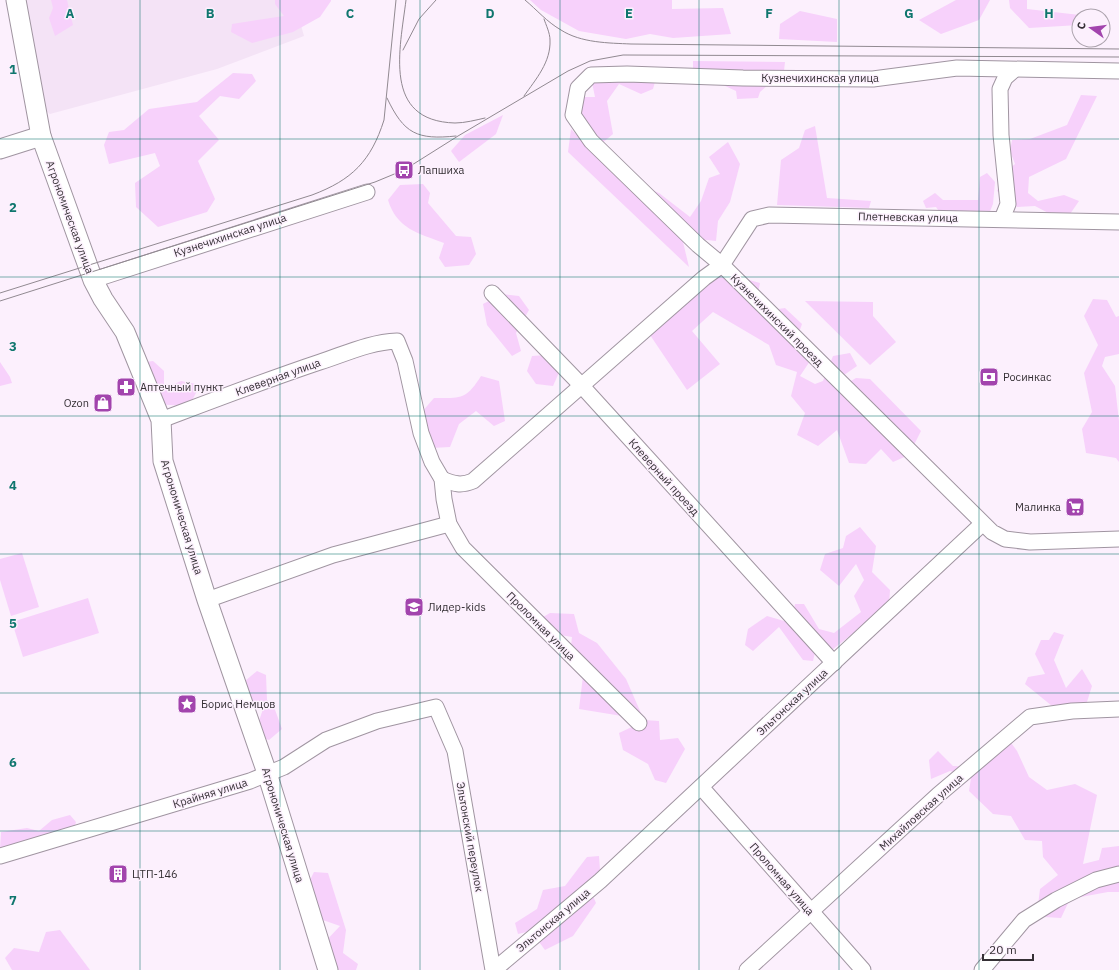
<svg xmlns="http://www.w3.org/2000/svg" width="1119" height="970" font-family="'IBM Plex Sans',sans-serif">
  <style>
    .built { fill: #f4e3f6 }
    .green { fill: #f7d1fb }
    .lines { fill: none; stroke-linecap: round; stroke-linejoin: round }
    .minor-casing { stroke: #a095a1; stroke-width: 17 }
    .tertiary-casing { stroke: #a095a1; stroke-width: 21 }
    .minor { stroke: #fff; stroke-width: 15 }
    .tertiary { stroke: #fff; stroke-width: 19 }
    .tram { stroke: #918991; stroke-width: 1 }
    .grid { fill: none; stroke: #0f766e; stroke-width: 1; stroke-opacity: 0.55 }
    .labels { text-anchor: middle; stroke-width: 3; stroke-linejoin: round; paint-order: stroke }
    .street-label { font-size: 11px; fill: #353035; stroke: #fcf0fd }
    .poi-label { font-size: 11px; fill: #353035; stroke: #fcf0fd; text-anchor: start }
    .grid-label { font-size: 13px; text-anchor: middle; font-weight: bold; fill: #0f766e; stroke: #fcf0fd; stroke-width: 3; stroke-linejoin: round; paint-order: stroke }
  </style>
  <rect width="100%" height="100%" fill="#fcf0fd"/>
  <polygon class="built" points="24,0 294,0 304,36 217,69 50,114 46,111"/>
  <g class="green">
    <polygon points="51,0 67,0 73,25 55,36 49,18 53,8"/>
    <polygon points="275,0 331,0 331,1 320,17 293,32 252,43 231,32 232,24 284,16 275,4"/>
    <polygon points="530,0 672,0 672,9 723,8 731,34 673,38 650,34 626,39 579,31 541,10"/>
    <polygon points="956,0 990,0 979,20 941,34 919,20"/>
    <polygon points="1009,0 1027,0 1027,9 1080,15 1079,25 1029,28 1010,8"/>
    <polygon points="800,11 837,19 837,42 779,39 780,24"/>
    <polygon points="693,61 785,62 784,71 760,92 758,98 737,99 736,91 693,71"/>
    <polygon points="233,73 252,74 256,81 239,99 220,96 199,116 219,140 198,161 215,199 207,212 158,227 136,207 135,183 160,166 155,153 109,164 104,145 109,132 124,130 149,109 197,102"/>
    <polygon points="590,73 656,78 653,89 641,94 619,84 607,101 613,134 601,144 579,122 574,97 595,97"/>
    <polygon points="1081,95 1097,96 1066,159 1029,177 1028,193 1038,201 1064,195 1079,201 1068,217 1054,216 1035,206 1017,207 997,191 1004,173 1015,164 1010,151 1012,140 1030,139 1067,125"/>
    <polygon points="503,115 496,134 459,162 451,151 465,135"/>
    <polygon points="815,126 827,198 871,201 869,208 777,205 781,160 799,148 805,130"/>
    <polygon points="571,129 614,175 659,193 690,217 701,201 709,178 720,174 709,157 728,142 740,164 730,202 718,221 716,241 698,239 683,242 689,267 568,152"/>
    <polygon points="987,173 995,182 993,204 986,221 948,224 936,207 926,208 923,201 935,193 943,200 978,200 980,177"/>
    <path d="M423,184L430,193L428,203L456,236L471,237L476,254L469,265L445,267L439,258L444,243C418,233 397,229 388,200L400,185Z"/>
    <polygon points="713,277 742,278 760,283 756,304 765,311 785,308 802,324 796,341 812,358 800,376 815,384 823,381 833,356 850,353 857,366 834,382 841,387 856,378 870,379 921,431 909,455 893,462 881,449 866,464 849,463 837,430 818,446 797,435 805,413 791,396 797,372 776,365 769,345 713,312 692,331 720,364 687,390 648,332"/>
    <polygon points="502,294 519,296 529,310 516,333 521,351 512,356 487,325 483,304"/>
    <polygon points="1093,299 1107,300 1116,317 1119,316 1119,354 1105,357 1102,366 1115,386 1119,421 1119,462 1116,458 1086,453 1082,429 1092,412 1084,373 1098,345 1084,316"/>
    <polygon points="805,301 873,302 873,316 896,342 870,365"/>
    <polygon points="547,355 561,368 553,386 536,384 527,371 532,356"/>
    <polygon points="153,361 164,371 164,389 181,381 196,384 197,391 189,406 152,404 146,362"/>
    <polygon points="0,362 10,377 12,383 0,386"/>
    <path d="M481,376L499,381L505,421L494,426L476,411L459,424L450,447L432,448L415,420L434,398C461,398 466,400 481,376Z"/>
    <polygon points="860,527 876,546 872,572 890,590 889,605 832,650 816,648 813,661 803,660 779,627 753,651 745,645 748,629 767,616 791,623 795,604 804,604 819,629 834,633 861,612 854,596 864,580 856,564 839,586 820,570 825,554 843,548 846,536"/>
    <polygon points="22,553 39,607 11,616 0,580 0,559"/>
    <polygon points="88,598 99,633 23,657 12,622"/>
    <polygon points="550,613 574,614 579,633 597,643 626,679 644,720 659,721 660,740 678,738 685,749 666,783 655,780 648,764 623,750 619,733 636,725 628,717 579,709 583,676 569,662 572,637 536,631 531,624"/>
    <polygon points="1054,632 1064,635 1054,660 1066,688 1082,669 1092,686 1086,705 1057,710 1025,684 1028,677 1045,674 1035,654 1041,640 1049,640"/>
    <polygon points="257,671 266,675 267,700 274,707 282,729 269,740 260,737 258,724 264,706 251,704 245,681"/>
    <polygon points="1004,733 1017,751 1029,777 1047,790 1075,784 1097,795 1083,864 1099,860 1102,848 1119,846 1119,892 1108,892 1070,899 1061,918 1044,917 1038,905 1040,889 1058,875 1043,857 1042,841 1025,840 1011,816 993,814 969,791 971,778 950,771 931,779 929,760 938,751 953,766 980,767"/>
    <polygon points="70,815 76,822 73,832 50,838 39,836 26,846 0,849 1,832 27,828 39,831 52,820"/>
    <polygon points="599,856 600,870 588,885 596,903 573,936 545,950 531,931 518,934 515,923 537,909 543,890 565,886 587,857"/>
    <polygon points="314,872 328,873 346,930 343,953 358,964 356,970 332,970 324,943 340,926 317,918 307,886"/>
    <polygon points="60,930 90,970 12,970 5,958 14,948 39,952 46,932"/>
  </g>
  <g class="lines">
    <g class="minor-casing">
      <g id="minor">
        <polyline points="1119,71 957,68 873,79 743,78 627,74 591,75 578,88 573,115 591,141 698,245 722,265 992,532 1005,539 1030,542 1119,539"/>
        <polyline points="1002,219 1008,204 1001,135 1000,89 1005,78 1014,70"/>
        <polyline points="93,280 367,192"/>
        <polyline points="492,293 581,385 834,663"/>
        <path d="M161,420C214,400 266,380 320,362C345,354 370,342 397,341L405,361L421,433L432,462L442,479L444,499L449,524L463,548L639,723"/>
        <path d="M442,479C454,484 461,486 473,481L704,278L722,265L752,219L769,215L1119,222"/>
        <polyline points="207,600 333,555 449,524"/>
        <polyline points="701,787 863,970"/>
        <polyline points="0,856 250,781 284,767 326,740 377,721 436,707 455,751 493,970"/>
        <polyline points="494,970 600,881 982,524"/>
        <polyline points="747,970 938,795 1030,717 1072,711 1119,709"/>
        <polyline points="982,970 1024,920 1056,900 1096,880 1119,874"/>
      </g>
    </g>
    <g class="tertiary-casing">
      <g id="tertiary">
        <polyline points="16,0 41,136 93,280 103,299 125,332 161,420 163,461 207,600 267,773 328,970"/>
        <polyline points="0,149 41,136"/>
      </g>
    </g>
    <use href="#minor" class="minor"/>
    <use href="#tertiary" class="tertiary"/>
    <g class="tram">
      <path d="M406,0C400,49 382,121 455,123C465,123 476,120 485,118"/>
      <path d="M525,0C537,10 547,22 561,30C581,43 609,43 631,44L1119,49"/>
      <polyline points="403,50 419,19 436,0"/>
      <path d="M524,96C536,79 551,62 550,40C550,33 546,25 544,19"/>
      <path d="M387,98C404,134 417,140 456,136"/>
      <path d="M0,293L312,195C352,180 371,161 384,120L396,0"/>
      <polyline points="0,301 375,182 404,170 458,136 568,71 590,61 623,55 1119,57"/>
    </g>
  </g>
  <path class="grid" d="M140,0V970M280,0V970M420,0V970M560,0V970M699,0V970M839,0V970M979,0V970M0,139H1119M0,277H1119M0,416H1119M0,554H1119M0,693H1119M0,831H1119"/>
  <defs>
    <g id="bus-square" transform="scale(1)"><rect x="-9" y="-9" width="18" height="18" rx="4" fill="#a244ad" stroke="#fcf0fd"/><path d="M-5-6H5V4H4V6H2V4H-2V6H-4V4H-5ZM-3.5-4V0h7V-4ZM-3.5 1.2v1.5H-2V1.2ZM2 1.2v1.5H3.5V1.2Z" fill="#fff"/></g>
    <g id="bank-square" transform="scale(1)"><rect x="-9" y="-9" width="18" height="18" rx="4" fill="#a244ad" stroke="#fcf0fd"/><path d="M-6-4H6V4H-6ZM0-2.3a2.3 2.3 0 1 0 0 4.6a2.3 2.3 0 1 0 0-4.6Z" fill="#fff"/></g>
    <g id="pharmacy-square" transform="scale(1)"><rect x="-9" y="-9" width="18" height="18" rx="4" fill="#a244ad" stroke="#fcf0fd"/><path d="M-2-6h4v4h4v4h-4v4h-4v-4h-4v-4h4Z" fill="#fff"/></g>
    <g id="shop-square" transform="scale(1)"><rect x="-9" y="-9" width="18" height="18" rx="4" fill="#a244ad" stroke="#fcf0fd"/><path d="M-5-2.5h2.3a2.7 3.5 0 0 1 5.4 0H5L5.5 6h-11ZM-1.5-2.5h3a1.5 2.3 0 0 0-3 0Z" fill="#fff"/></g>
    <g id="supermarket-square" transform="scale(1)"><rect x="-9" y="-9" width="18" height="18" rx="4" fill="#a244ad" stroke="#fcf0fd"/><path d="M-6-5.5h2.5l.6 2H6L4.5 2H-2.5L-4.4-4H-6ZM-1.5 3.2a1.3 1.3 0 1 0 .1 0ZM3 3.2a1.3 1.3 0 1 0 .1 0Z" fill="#fff"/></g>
    <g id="school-square" transform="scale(1)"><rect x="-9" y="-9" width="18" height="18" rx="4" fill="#a244ad" stroke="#fcf0fd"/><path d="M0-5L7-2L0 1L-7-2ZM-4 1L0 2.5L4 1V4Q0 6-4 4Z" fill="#fff"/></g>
    <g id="sight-square" transform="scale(1)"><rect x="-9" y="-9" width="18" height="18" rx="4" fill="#a244ad" stroke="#fcf0fd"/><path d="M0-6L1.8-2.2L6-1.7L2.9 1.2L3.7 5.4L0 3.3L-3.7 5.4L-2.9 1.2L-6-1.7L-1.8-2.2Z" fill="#fff"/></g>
    <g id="building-square" transform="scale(1)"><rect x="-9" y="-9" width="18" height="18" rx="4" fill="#a244ad" stroke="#fcf0fd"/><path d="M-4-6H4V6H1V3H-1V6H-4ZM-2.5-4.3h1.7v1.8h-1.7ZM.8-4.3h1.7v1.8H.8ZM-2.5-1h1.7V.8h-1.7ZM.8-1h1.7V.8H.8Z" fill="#fff"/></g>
  </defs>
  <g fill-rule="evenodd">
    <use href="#bus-square" x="404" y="170"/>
    <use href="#bank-square" x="989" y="377"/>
    <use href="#pharmacy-square" x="126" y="387"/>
    <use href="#shop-square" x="103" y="403"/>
    <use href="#supermarket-square" x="1075" y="507"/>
    <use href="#school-square" x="414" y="607"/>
    <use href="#sight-square" x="187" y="704"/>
    <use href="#building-square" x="118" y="874"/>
  </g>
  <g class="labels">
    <g class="street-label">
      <text x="820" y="82">Кузнечихинская улица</text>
      <text transform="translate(70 217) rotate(70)" y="4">Агрономическая улица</text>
      <text transform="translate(908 217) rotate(1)" y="4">Плетневская улица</text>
      <text transform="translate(230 235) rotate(-18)" y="4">Кузнечихинская улица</text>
      <text transform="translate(777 320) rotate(45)" y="4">Кузнечихинский проезд</text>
      <text transform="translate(278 377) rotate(-20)" y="4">Клеверная улица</text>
      <text transform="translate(664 477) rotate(48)" y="4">Клеверный проезд</text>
      <text transform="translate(182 517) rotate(73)" y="4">Агрономическая улица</text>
      <text transform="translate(541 626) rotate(45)" y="4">Проломная улица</text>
      <text transform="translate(792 702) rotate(-43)" y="4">Эльтонская улица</text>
      <text transform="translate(210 793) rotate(-17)" y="4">Крайняя улица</text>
      <text transform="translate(921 812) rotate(-42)" y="4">Михайловская улица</text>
      <text transform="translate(283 825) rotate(73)" y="4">Агрономическая улица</text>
      <text transform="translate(470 837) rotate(80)" y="4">Эльтонский переулок</text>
      <text transform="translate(782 879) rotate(49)" y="4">Проломная улица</text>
      <text transform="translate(553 920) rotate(-40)" y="4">Эльтонская улица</text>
    </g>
    <g class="poi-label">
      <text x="418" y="174">Лапшиха</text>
      <text x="1003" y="381">Росинкас</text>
      <text x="140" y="391">Аптечный пункт</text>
      <text x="89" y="407" text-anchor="end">Ozon</text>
      <text x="1061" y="511" text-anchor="end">Малинка</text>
      <text x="428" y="611">Лидер-kids</text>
      <text x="201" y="708">Борис Немцов</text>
      <text x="132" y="878">ЦТП-146</text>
    </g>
  </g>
  <g class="grid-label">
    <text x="70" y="18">A</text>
    <text x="210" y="18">B</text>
    <text x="350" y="18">C</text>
    <text x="490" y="18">D</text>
    <text x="629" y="18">E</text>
    <text x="769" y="18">F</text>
    <text x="909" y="18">G</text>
    <text x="1049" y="18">H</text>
    <text x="13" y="74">1</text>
    <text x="13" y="212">2</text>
    <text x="13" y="351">3</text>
    <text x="13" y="490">4</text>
    <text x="13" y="628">5</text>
    <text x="13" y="767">6</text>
    <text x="13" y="905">7</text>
  </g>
  <g transform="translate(1091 28) rotate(284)"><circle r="19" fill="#fcf0fd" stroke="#aca3ad"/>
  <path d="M0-3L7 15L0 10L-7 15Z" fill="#a244ad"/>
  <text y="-6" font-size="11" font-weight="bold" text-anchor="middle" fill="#353035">С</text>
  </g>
  <path d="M983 954v6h50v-6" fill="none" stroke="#353035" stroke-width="2"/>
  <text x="989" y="954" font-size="12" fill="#353035" stroke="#fcf0fd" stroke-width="3" paint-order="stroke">20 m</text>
</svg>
